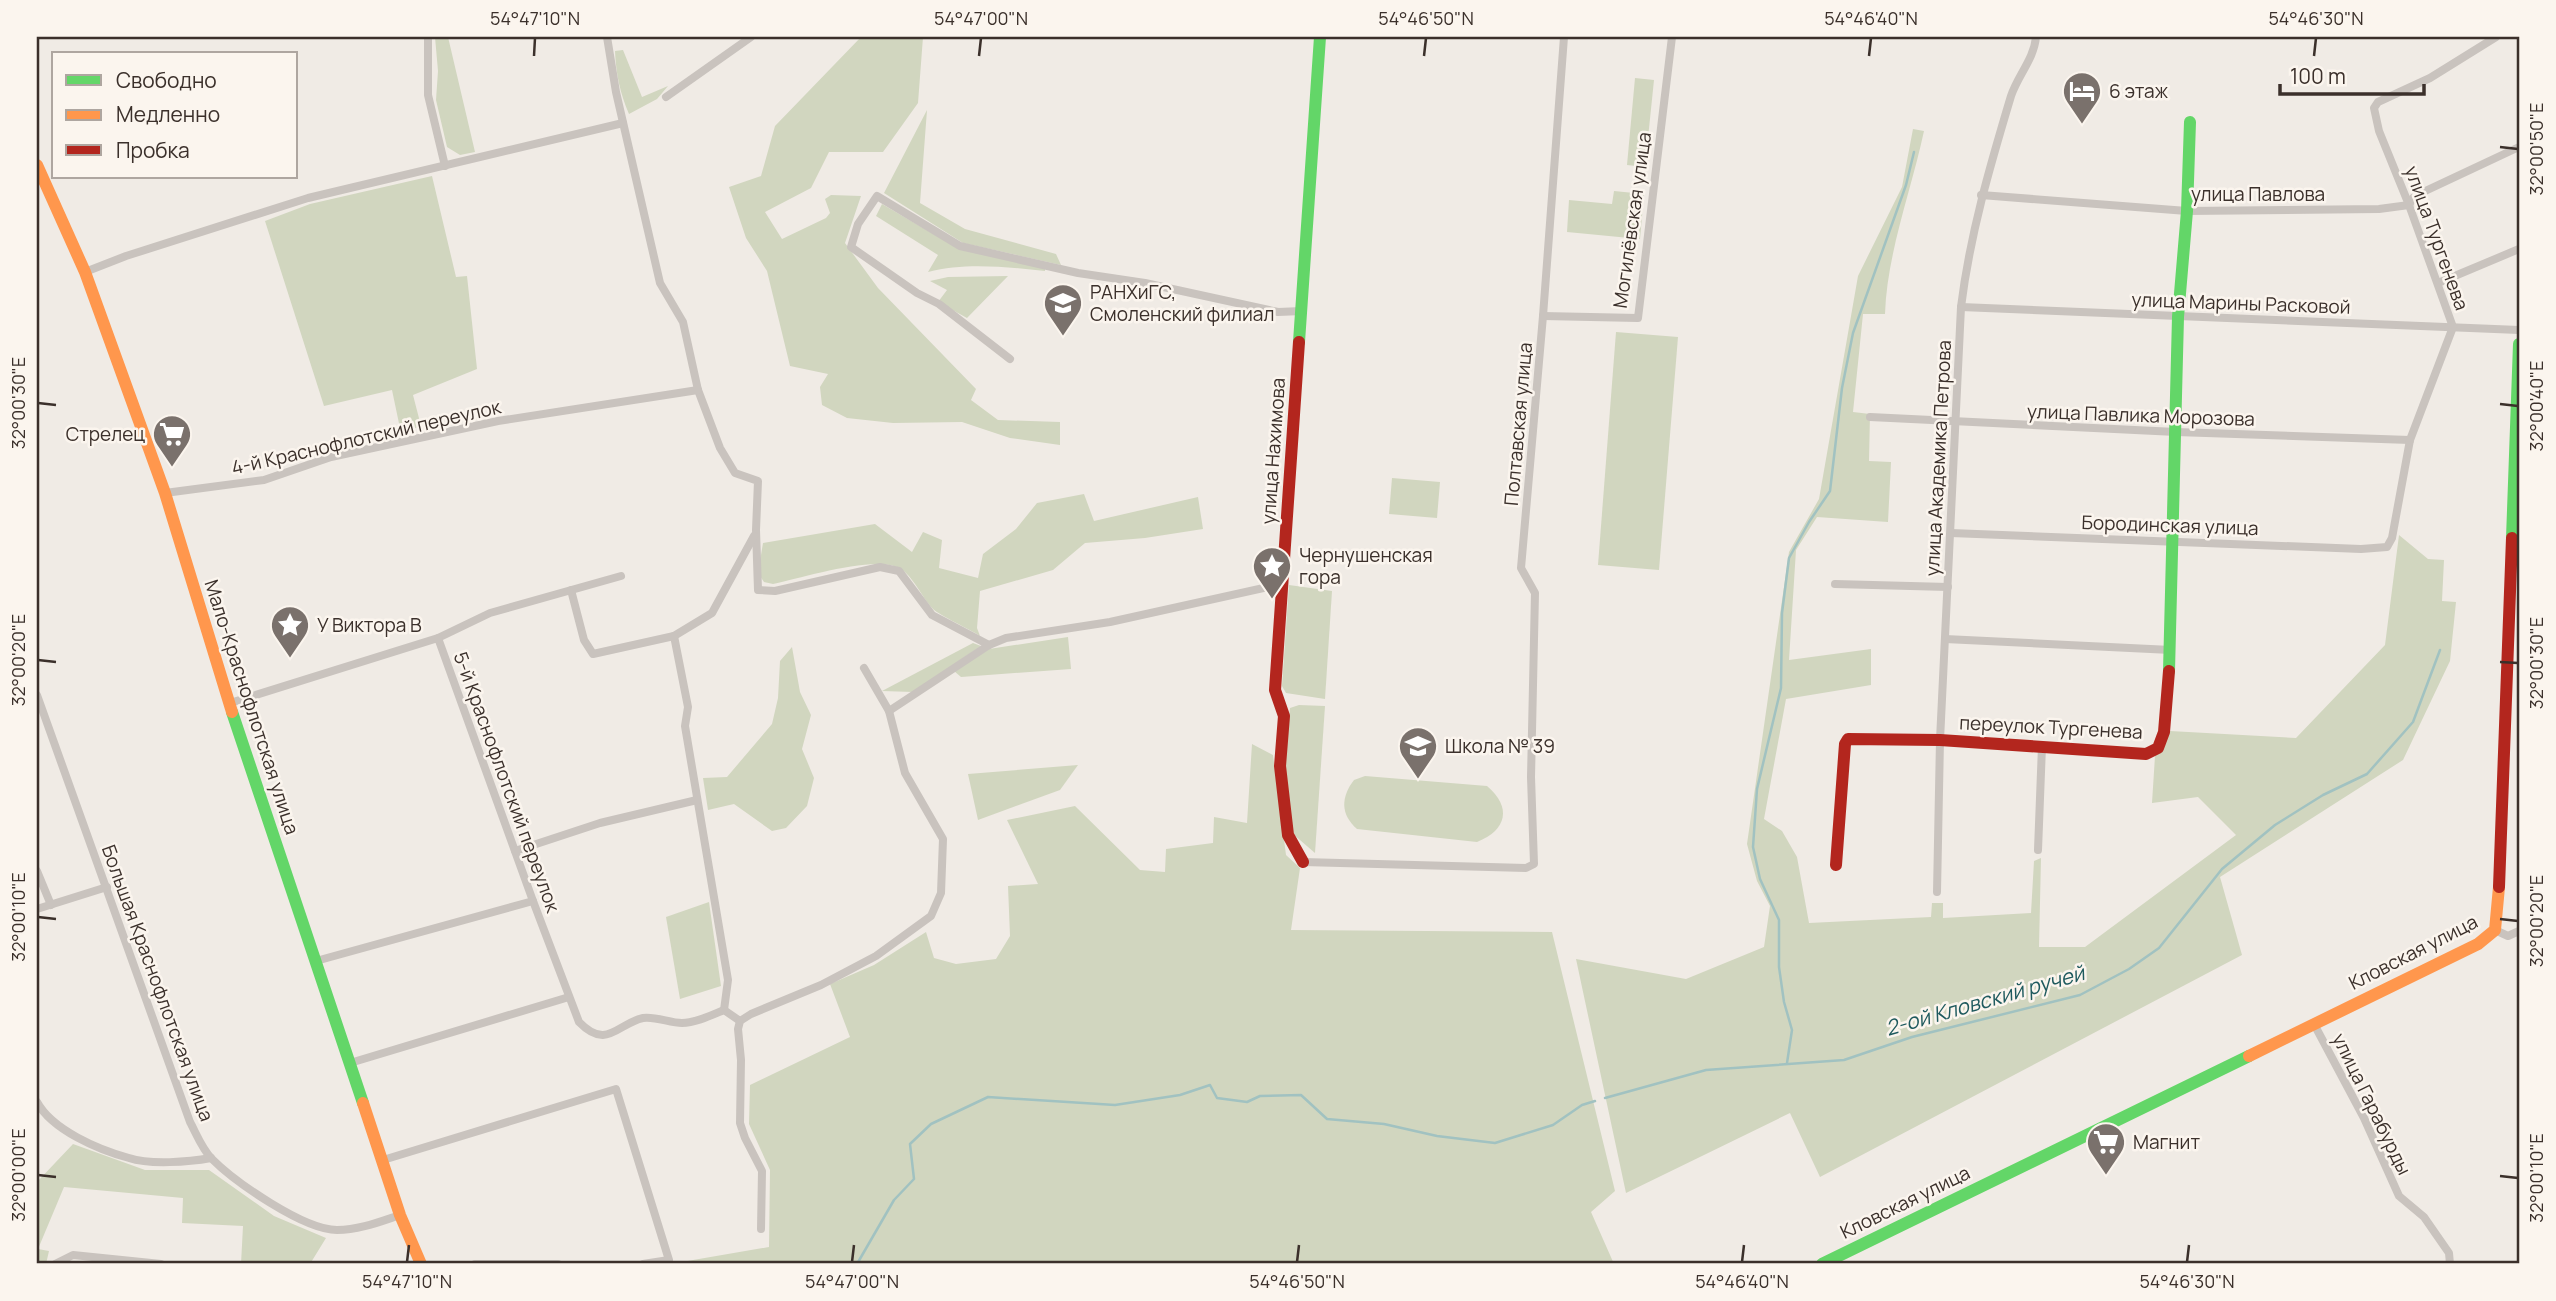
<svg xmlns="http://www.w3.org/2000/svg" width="2556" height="1301" font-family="Manrope,sans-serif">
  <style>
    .green { fill: #d1d6bf }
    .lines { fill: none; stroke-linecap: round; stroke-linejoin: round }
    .stream { stroke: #a1c2c1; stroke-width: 2.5 }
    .street { stroke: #c9c3be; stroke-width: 8 }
    .fast { stroke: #63d668; stroke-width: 12 }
    .slow { stroke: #ff974d; stroke-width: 12 }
    .jam { stroke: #b3261e; stroke-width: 12 }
    .ticks { fill: none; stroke: #3b302b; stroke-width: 2.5 }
    .labels { text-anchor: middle; stroke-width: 5; stroke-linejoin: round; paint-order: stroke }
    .poi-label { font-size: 19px; fill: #3b302b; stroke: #fbf5ee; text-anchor: start }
    .street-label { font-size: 19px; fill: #3b302b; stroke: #fbf5ee }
    .water-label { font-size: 21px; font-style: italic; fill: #1f5a5e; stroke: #fbf5ee }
    .neatline { fill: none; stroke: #3b302b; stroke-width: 2.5 }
    .ticks-label { font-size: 18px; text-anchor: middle; fill: #3b302b }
  </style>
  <rect width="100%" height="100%" fill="#f0ebe5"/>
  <g class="green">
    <polygon points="435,37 448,37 475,152 460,155 447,147 436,100 438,71"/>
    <polygon points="861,37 923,37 918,103 883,152 829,152 811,188 765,212 782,239 826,218 830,213 825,199 831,195 861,196 845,243 878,288 976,389 971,400 998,420 1060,422 1060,445 1010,438 962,422 893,423 847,418 822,405 820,387 828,374 790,366 767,271 746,238 729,187 761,176 775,126"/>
    <path d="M623,50L642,97L668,86L657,99L629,114C620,93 616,74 615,51Z"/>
    <polygon points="1635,78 1654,80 1645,167 1627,165"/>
    <polygon points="927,110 920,203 965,229 1056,254 1061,265 963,243 884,193"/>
    <path d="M1913,129L1924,131C1911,192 1887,253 1885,314H1863L1853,412L1870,414L1869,461L1891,462L1888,522L1817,517L1796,550L1789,660L1871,649V685L1786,699L1764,819L1782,831L1797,857L1809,923L1931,917L1932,903H1943V918L2031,913L2034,861L2041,858L2039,947H2085L2236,835L2198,797L2152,803L2155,756L2170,731L2296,738L2385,645L2399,535L2428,559L2444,560L2442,601L2456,602L2450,661L2403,760L2220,877L2242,955L1820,1177L1790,1113L1626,1193L1576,959L1686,979L1764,947L1770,906L1757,881L1747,844L1789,552L1819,499L1858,276L1902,187Z"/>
    <polygon points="432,176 456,277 467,276 477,369 413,395 421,426 401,433 392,390 324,406 265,221 310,204"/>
    <polygon points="1614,191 1644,194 1640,239 1567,232 1569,200 1612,204"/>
    <path d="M882,204L959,249L1045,268V271C1006,267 966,262 928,272L938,255L876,216Z"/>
    <polygon points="1008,276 967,318 938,302 947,290 930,281 948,277"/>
    <polygon points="1616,332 1678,337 1659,570 1598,565"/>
    <polygon points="1392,478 1440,482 1437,518 1389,514"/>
    <path d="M1084,494L1094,521L1198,497L1203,529L1145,538L1085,543L1053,570L980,591L977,628L980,636C969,629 941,616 933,609C922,598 913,575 899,568C874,555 803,578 773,584L764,582L758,573L763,543L875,524L912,552L923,532L942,540L939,568L978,578L983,554L1016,529L1037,503Z"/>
    <polygon points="1289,585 1332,591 1325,699 1286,693 1282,686"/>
    <polygon points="1068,637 1071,669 961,677 954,671 989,649"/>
    <polygon points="973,643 981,646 913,692 882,691"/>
    <polygon points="792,647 800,692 811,715 802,749 814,778 807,806 786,828 772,831 734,804 708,810 703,778 727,777 772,724 778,698 780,661"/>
    <polygon points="1299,705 1325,706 1315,853 1293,834 1285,767 1290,708"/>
    <polygon points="1252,744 1273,755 1286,855 1300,868 1291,930 1552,932 1615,1191 1591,1212 1614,1264 670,1264 769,1247 770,1170 749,1124 750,1085 850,1037 830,984 874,965 926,932 934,958 956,964 996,959 1010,936 1008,886 1038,884 1007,820 1075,806 1140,870 1165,872 1166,849 1213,843 1214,817 1247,823"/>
    <polygon points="1078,765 1060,790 978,820 968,774"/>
    <path d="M1365,776L1487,786C1512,807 1507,830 1477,842L1357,829C1340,814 1341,797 1354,780Z"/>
    <polygon points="709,902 721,986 680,999 666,917"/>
    <polygon points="73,1144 145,1170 209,1170 274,1216 326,1238 310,1264 241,1264 243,1226 182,1223 183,1198 64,1187 38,1249 49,1251 46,1264 37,1264 37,1182"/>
  </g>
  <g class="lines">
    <g class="stream">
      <polyline points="1787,1063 1792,1030 1784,1002 1779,967 1779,920 1760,879 1753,847 1757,789 1781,688 1782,613 1789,558 1809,522 1830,491 1842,388 1853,333 1906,185 1914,152"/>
      <polyline points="1605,1098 1706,1070 1844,1060 1912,1037 2080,995 2129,969 2159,948 2222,869 2275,825 2323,795 2367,774 2413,722 2440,650"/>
      <polyline points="857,1264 894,1200 914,1179 910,1144 931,1124 988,1097 1115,1105 1180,1095 1210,1085 1217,1098 1247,1102 1260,1096 1301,1095 1327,1119 1384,1124 1437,1136 1495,1143 1553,1125 1582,1105 1595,1101"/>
    </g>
    <g class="street">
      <polyline points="428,37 428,95 445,166"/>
      <polyline points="607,37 616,92 660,283 683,322 698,390 720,448 735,473 758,481 756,530 758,590 775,591 880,567 899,571 932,615 989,645"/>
      <polyline points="666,97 751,37"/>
      <polyline points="1981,195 2187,211 2379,209 2409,205 2413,198 2421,193 2519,147"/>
      <polyline points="85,272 126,256 308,198 623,123"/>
      <polyline points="2438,283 2519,249"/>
      <polyline points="1961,307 2519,330"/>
      <polyline points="1543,316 1638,318 1672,37"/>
      <polyline points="1010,359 939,304 917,293 851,247 858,224 877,196 960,246 1078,273 1145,283 1278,312 1302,311"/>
      <polyline points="1870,417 2176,432 2410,440"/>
      <polyline points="165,493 264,480 331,457 498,421 698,390"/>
      <polyline points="1951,533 2361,549 2387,547 2392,538 2410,440 2453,327 2409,205 2379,131 2374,108 2378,102 2430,78 2496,37"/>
      <polyline points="1835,584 1948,587"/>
      <polyline points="571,590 584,640 593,654 674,636 712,613 754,536"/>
      <polyline points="674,636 688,707 685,726 728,980 724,1010"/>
      <polyline points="438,638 490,613 621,576"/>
      <polyline points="1945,639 2171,650"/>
      <path d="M37,695L190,1122C196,1133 202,1149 212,1159C235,1182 304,1230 337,1230C359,1230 379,1222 400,1215"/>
      <path d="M230,703L438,638L533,901L579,1022C607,1051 618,1023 643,1018C655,1016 670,1023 682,1023C696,1023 712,1015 724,1010L740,1021"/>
      <polyline points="889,711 989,645 1006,638 1110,622 1282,584"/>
      <polyline points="2038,850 2042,746"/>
      <polyline points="515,851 600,823 697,800"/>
      <polyline points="1303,862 1526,868 1534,864 1531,777 1535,593 1521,568 1543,316 1564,37"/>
      <polyline points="37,871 51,905"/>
      <path d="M1937,892L1940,740L1961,307C1970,234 1990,166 2011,96C2018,75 2034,59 2036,37"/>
      <polyline points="37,909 107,887"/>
      <polyline points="2495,930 2508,936 2519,931"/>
      <polyline points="316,961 533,901"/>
      <polyline points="2314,1024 2364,1118 2399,1196 2424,1217 2449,1253 2450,1264"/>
      <polyline points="350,1063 569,997"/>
      <path d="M37,1102C52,1130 99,1150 129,1158C150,1165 189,1162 211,1158"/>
      <polyline points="383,1160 616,1089 669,1260 643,1264"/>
      <polyline points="761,1229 762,1171 745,1138 740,1123 741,1060 738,1029 740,1021 751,1014 821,985 876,956 931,916 941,893 943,839 905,773 889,711 864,668"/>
      <polyline points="55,1264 73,1255 161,1264"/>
      <polyline points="475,1264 558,1264"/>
    </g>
    <g class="fast">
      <polyline points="1299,342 1320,37"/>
      <polyline points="2512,538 2519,344"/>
      <polyline points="2169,671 2178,317 2187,211 2190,122"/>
      <polyline points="232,712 363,1103"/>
      <polyline points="1822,1264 2249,1056"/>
    </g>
    <g class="slow">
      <polyline points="37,165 85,272 165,493 232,712"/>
      <polyline points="2249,1056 2478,944 2495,930 2499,887"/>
      <polyline points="363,1103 400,1215 421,1264"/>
    </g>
    <g class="jam">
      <polyline points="1299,342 1275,690 1284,716 1280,766 1288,835 1303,862"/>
      <polyline points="1836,865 1845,744 1848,739 1940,740 2146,754 2158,748 2164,732 2169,671"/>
      <polyline points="2499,887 2512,538"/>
    </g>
  </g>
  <path class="ticks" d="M534,56L535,38M979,56L981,38M1424,56L1426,38M1869,56L1871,38M2314,56L2316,38M2500,147L2518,149M38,403L56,405M2500,404L2518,406M38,660L56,662M2500,662L2518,663M38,917L56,919M2500,919L2518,921M38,1175L56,1177M2500,1176L2518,1178M407,1262L409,1245M852,1262L854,1245M1297,1262L1299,1245M1742,1262L1744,1245M2187,1262L2189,1245"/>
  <defs>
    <g id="hotel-pin" transform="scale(2.0125)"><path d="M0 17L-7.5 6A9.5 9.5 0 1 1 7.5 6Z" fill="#7a716c" stroke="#fbf5ee"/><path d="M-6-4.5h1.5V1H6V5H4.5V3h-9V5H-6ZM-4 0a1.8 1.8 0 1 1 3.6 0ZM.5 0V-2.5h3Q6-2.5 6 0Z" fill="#fff"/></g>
    <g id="university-pin" transform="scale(2.0125)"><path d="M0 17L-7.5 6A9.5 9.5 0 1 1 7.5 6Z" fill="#7a716c" stroke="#fbf5ee"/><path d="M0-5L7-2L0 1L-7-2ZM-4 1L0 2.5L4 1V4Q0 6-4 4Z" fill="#fff"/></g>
    <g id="supermarket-pin" transform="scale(2.0125)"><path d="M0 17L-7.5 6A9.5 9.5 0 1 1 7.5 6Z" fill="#7a716c" stroke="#fbf5ee"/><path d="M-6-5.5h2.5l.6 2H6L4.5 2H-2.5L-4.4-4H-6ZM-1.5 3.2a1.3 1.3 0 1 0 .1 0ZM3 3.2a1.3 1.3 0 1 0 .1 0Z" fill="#fff"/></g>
    <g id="sight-pin" transform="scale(2.0125)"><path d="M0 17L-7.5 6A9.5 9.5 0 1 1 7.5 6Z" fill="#7a716c" stroke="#fbf5ee"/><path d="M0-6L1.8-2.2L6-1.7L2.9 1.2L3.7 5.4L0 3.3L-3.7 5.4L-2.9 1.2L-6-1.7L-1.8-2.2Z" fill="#fff"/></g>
    <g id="school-pin" transform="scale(2.0125)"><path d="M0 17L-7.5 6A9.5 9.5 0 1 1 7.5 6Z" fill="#7a716c" stroke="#fbf5ee"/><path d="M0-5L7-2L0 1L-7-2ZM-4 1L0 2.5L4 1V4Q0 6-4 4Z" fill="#fff"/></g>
  </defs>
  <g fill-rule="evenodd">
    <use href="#hotel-pin" x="2082" y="91"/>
    <use href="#university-pin" x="1063" y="303"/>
    <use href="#supermarket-pin" x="172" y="434"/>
    <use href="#sight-pin" x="1272" y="566"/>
    <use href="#sight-pin" x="290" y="625"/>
    <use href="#school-pin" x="1418" y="746"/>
    <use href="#supermarket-pin" x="2106" y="1142"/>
  </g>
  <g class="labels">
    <g class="poi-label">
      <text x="2109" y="98">6 этаж</text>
      <text x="1090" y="299">РАНХиГС,<tspan x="1090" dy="22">Смоленский филиал</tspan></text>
      <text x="145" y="441" text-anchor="end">Стрелец</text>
      <text x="1299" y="562">Чернушенская<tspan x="1299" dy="22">гора</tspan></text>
      <text x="317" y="632">У Виктора В</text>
      <text x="1445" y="753">Школа № 39</text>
      <text x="2133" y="1149">Магнит</text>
    </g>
    <g class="street-label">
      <text x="2258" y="201">улица Павлова</text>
      <text transform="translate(1632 220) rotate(-82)" y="7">Могилёвская улица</text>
      <text transform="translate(2437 238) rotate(70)" y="7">улица Тургенева</text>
      <text transform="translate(2241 303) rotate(2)" y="7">улица Марины Расковой</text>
      <text transform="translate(2141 415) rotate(2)" y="7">улица Павлика Морозова</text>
      <text transform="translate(1518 424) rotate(-85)" y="7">Полтавская улица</text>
      <text transform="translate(366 437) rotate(-13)" y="7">4-й Краснофлотский переулок</text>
      <text transform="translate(1273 451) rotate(-86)" y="7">улица Нахимова</text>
      <text transform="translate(1938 458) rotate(-87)" y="7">улица Академика Петрова</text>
      <text transform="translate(2170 525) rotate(2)" y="7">Бородинская улица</text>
      <text transform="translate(252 707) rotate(72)" y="7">Мало-Краснофлотская улица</text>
      <text transform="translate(2051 727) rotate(3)" y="7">переулок Тургенева</text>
      <text transform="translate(507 782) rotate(70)" y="7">5-й Краснофлотский переулок</text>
      <text transform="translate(2413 952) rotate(-27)" y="7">Кловская улица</text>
      <text transform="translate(158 983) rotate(70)" y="7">Большая Краснофлотская улица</text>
      <text transform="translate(2372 1104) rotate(64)" y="7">улица Гарабурды</text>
      <text transform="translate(1905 1202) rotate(-26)" y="7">Кловская улица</text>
    </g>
    <g class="water-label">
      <text transform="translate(1985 1001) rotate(-16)" y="7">2-ой Кловский ручей</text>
    </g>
  </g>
  <rect width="2556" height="1301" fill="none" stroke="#fbf5ee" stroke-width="77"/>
  <rect x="52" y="52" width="245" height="126" fill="#fbf5ee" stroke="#aea6a0" stroke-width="2"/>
  <rect x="66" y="75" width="35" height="10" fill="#63d668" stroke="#aea6a0" stroke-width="2"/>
  <text x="116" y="88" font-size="21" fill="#3b302b">Свободно</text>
  <rect x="66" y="110" width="35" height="10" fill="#ff974d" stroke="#aea6a0" stroke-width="2"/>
  <text x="116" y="122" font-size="21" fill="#3b302b">Медленно</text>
  <rect x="66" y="145" width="35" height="10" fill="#b3261e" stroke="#aea6a0" stroke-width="2"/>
  <text x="116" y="158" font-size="21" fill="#3b302b">Пробка</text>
  <path d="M2280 84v10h144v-10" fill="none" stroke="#3b302b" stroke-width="3.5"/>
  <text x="2290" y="84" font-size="21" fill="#3b302b" stroke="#fbf5ee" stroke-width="5" paint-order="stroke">100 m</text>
  <rect x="38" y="38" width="2480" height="1224" class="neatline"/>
  <g class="ticks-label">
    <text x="535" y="25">54°47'10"N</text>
    <text x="981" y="25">54°47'00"N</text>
    <text x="1426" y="25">54°46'50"N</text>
    <text x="1871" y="25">54°46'40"N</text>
    <text x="2316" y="25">54°46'30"N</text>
    <text transform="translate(2537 149) rotate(-90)" y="6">32°00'50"E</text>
    <text transform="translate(19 403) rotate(-90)" y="6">32°00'30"E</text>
    <text transform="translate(2537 406) rotate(-90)" y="6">32°00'40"E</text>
    <text transform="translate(19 660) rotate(-90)" y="6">32°00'20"E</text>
    <text transform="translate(2537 663) rotate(-90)" y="6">32°00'30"E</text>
    <text transform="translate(19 917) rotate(-90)" y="6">32°00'10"E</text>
    <text transform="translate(2537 921) rotate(-90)" y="6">32°00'20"E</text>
    <text transform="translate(19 1175) rotate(-90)" y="6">32°00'00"E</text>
    <text transform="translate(2537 1178) rotate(-90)" y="6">32°00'10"E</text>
    <text x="407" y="1288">54°47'10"N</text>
    <text x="852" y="1288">54°47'00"N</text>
    <text x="1297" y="1288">54°46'50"N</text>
    <text x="1742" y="1288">54°46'40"N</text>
    <text x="2187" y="1288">54°46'30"N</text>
  </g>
</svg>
